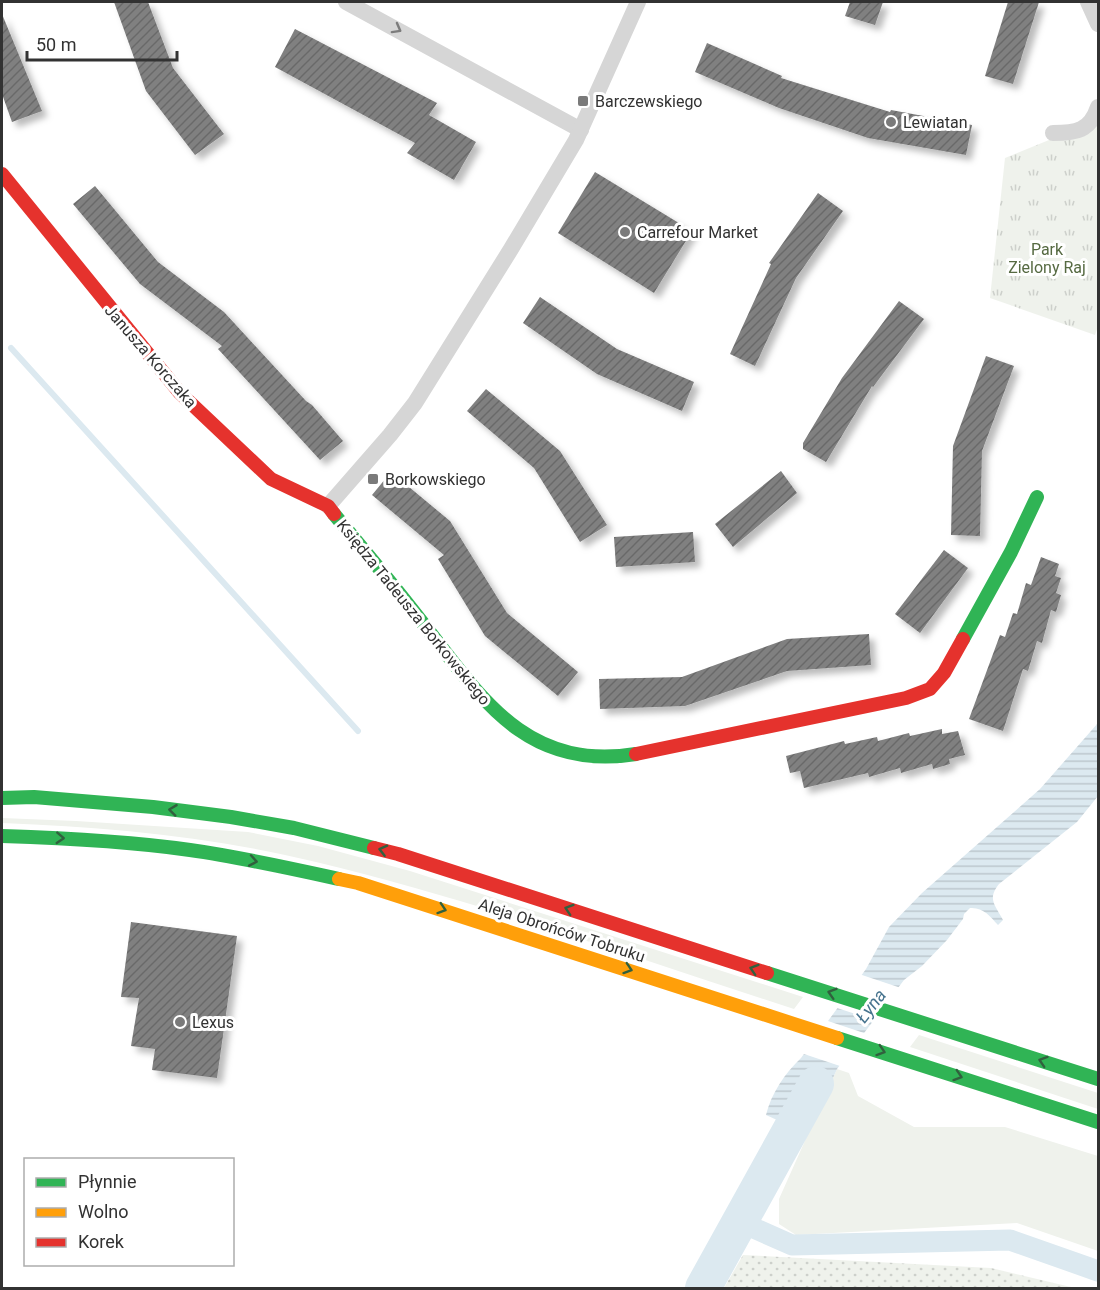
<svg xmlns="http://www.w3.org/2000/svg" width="1100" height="1290" font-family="Roboto,sans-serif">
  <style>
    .grass { fill: #eff2ec }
    .park { fill: url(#park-tufts) }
    .garden { fill: url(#garden-dots) }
    .water { fill: url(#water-rules) }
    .pier { fill: #fff }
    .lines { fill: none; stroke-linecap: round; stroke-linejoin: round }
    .stream { stroke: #dce9f0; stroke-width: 6 }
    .canal { stroke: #dce9f0; stroke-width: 21 }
    .river { stroke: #dce9f0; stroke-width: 36 }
    .building { fill: url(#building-hatch); filter: url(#shadow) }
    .street { stroke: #d6d6d6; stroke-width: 16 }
    .fast { stroke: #30b455; stroke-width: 14 }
    .slow { stroke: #ff9f0a; stroke-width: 14 }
    .jam { stroke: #e5322d; stroke-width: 14 }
    .oneway { stroke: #7c7c7c }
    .oneway2 { stroke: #31603e }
    .poi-dot { fill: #7a7a7a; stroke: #fff; stroke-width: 2 }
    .labels { text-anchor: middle; stroke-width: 6; stroke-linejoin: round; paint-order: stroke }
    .poi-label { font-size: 16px; fill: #323232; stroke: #fff; text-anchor: start }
    .park-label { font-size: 16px; fill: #566a42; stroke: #fff }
    .street-label { font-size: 16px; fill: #323232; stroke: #fff }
    .water-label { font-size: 18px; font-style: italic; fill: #46738e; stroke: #fff }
  </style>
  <defs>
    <pattern id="park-tufts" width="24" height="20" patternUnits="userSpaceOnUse" patternTransform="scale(1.5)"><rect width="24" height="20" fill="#eff2ec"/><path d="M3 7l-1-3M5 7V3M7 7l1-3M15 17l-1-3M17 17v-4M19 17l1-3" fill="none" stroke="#cdd0cb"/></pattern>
    <pattern id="garden-dots" width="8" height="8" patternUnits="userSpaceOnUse" patternTransform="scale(1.5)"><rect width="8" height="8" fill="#eff2ec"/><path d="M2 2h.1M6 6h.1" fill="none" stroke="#cdd0cb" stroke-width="1.8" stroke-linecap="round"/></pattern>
    <pattern id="water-rules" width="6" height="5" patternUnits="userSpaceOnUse" patternTransform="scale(1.5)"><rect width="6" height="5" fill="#dce9f0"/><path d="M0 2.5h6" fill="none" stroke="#bdc8ce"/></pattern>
    <pattern id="building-hatch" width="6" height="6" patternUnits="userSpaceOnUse" patternTransform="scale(1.5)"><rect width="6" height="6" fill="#808080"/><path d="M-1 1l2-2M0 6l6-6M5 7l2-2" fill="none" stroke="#696969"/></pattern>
    <filter id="shadow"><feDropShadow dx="5.5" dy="5.5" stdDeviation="3" flood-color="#0004"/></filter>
  </defs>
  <rect width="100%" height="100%" fill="#fff"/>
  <g class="grass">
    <path d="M2,818L76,821L248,832L318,846L410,871L803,997L794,1009C636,958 478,901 316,862C213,837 108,827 2,823Z"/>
    <polygon points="919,1035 1098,1093 1098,1109 910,1047"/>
    <polygon points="837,1069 849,1073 858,1096 914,1127 1005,1127 1098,1156 1098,1251 1017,1223 796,1235 779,1224 779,1199"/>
  </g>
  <polygon class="park" points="1098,120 1098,326 1095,335 990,298 1005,158"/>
  <polygon class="garden" points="743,1255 991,1268 1075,1288 724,1288"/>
  <path class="water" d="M1098,723V796L1077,822L999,884C987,899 995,905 1003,920L998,925C990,916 983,907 970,908L964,914L963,919L947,940L922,966L904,980L837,1069L808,1134L766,1115C771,1094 785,1073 801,1058L866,969L889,927L922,893L1040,789Z"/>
  <g class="pier">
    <polygon points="859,974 901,988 877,1021 834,1007"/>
    <polygon points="825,1020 867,1034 843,1067 801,1053"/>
  </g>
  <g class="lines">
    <polyline class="stream" points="11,348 358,731"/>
    <polyline class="canal" points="740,1222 792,1245 1010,1240 1098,1271"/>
    <polyline class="river" points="703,1288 816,1084"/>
  </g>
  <g class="building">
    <polygon points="114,2 148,2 173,68 224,134 195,155 146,91"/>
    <polygon points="850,2 883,2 875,25 845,16"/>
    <polygon points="1008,2 1039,2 1013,84 985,76"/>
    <polygon points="2,14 42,111 12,122 2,94"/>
    <polygon points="295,29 437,103 429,115 476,142 454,180 407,153 415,143 275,67"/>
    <polygon points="707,43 782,76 781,78 890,112 891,110 972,125 966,155 868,138 779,108 695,72"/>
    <polygon points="595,172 692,231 654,293 558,233"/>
    <polygon points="95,186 158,262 224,312 306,401 312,405 343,441 320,460 218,349 222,346 140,284 73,204"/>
    <polygon points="818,193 843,211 796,278 755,366 730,354 771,264 769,263"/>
    <polygon points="540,297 617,349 694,382 682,411 597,374 523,323"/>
    <polygon points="899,301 924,319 873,387 872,386 826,462 803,449 803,443 842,378"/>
    <polygon points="986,356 1014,366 982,451 980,536 951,535 953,446"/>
    <polygon points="486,389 560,451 607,525 580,542 534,468 467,411"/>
    <polygon points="781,471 797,493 733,547 715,524"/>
    <polygon points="391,472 450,521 507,613 578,672 558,696 485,636 438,559 444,555 372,495"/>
    <polygon points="693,532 695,562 616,567 614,537"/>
    <polygon points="944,550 968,568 920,633 895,614"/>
    <polygon points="1041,557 1059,564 1055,576 1061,578 1056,593 1061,595 1056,612 1051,610 1042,643 1037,641 1028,671 1023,669 1003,731 969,719 1000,635 1005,637 1013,613 1017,614 1026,583 1031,585"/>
    <polygon points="869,634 871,665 787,671 685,706 600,709 599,679 682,677 787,639"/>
    <polygon points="942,729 942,734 958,731 965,755 949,759 950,764 933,769 932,764 901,773 900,768 869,777 868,773 804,788 800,771 790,773 786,756 844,741 845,744 877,737 878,741 909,733 910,736"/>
    <polygon points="131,922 237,936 217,1078 152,1070 155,1049 131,1046 139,998 121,997"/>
  </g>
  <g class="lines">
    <g class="street">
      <polyline points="346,2 581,130"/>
      <polyline points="1088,2 1098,24"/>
      <path d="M1053,133C1076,133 1090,131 1098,107"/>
      <polyline points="328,506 390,435 415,403 511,249 576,140 638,2"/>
    </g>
    <g class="fast">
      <path d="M334,514C362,548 391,582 418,617C479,694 523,772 636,754"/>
      <polyline points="963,639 1011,552 1037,497"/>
      <polyline points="2,798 34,797 153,807 231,817 294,828 374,848"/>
      <path d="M2,836C65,838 128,841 190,850C240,857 289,868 339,879"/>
      <polyline points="767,973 1098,1079"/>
      <polyline points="837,1038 1098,1122"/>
    </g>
    <polyline class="slow" points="339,879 358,883 837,1038"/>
    <g class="jam">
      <polyline points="2,174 180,393 271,479 328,506 334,514"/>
      <polyline points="636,754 906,698 930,689 944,673 963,639"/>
      <polyline points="374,848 398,854 767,973"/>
    </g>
  </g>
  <defs><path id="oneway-chevron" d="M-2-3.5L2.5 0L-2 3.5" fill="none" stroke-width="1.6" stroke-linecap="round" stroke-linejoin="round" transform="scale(1.5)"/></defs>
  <use class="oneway" href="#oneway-chevron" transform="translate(397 29) rotate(29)"/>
  <g class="oneway2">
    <use href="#oneway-chevron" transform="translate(173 810) rotate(-173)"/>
    <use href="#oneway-chevron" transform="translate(60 838) rotate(3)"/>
    <use href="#oneway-chevron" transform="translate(383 850) rotate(-166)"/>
    <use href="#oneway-chevron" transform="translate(253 861) rotate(10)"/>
    <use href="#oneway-chevron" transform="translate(442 909) rotate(18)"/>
    <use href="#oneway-chevron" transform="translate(569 909) rotate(-162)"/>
    <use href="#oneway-chevron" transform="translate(628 969) rotate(18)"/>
    <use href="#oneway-chevron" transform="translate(754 969) rotate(-162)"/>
    <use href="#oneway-chevron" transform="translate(832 993) rotate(-163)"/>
    <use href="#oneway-chevron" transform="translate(881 1051) rotate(18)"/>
    <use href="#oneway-chevron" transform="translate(1043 1061) rotate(-162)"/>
    <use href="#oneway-chevron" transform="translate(958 1076) rotate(18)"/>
  </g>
  <g class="poi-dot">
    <rect x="577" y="95" width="12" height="12" rx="3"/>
    <circle cx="891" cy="122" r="6"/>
    <circle cx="625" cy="232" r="6"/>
    <rect x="367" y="473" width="12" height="12" rx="3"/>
    <circle cx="180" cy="1022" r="6"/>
  </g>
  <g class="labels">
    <g class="poi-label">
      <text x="595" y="107">Barczewskiego</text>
      <text x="903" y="128">Lewiatan</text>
      <text x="637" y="238">Carrefour Market</text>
      <text x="385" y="485">Borkowskiego</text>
      <text x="192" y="1028">Lexus</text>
    </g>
    <g class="park-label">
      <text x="1047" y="255">Park<tspan x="1047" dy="18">Zielony Raj</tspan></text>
    </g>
    <g class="street-label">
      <text transform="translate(151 356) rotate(49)" y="6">Janusza Korczaka</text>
      <text transform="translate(414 612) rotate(51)" y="6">Księdza Tadeusza Borkowskiego</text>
      <text transform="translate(562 930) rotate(18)" y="6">Aleja Obrońców Tobruku</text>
    </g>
    <g class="water-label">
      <text transform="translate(871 1006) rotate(-52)" y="6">Łyna</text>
    </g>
  </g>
  <rect width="1100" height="1290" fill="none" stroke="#323232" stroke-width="6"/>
  <rect x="24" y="1158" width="210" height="108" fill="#ffffff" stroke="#adadad" stroke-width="1.5"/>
  <rect x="36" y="1178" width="30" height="9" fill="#30b455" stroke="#adadad" stroke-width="1.5"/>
  <text x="78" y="1188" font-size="18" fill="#323232">Płynnie</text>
  <rect x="36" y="1208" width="30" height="9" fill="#ff9f0a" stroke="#adadad" stroke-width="1.5"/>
  <text x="78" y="1218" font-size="18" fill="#323232">Wolno</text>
  <rect x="36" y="1238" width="30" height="9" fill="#e5322d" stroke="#adadad" stroke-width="1.5"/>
  <text x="78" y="1248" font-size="18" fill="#323232">Korek</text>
  <path d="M27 51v9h150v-9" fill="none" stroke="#323232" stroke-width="3"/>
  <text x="36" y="51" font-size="18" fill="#323232" stroke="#ffffff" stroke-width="4.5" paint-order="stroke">50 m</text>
</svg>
